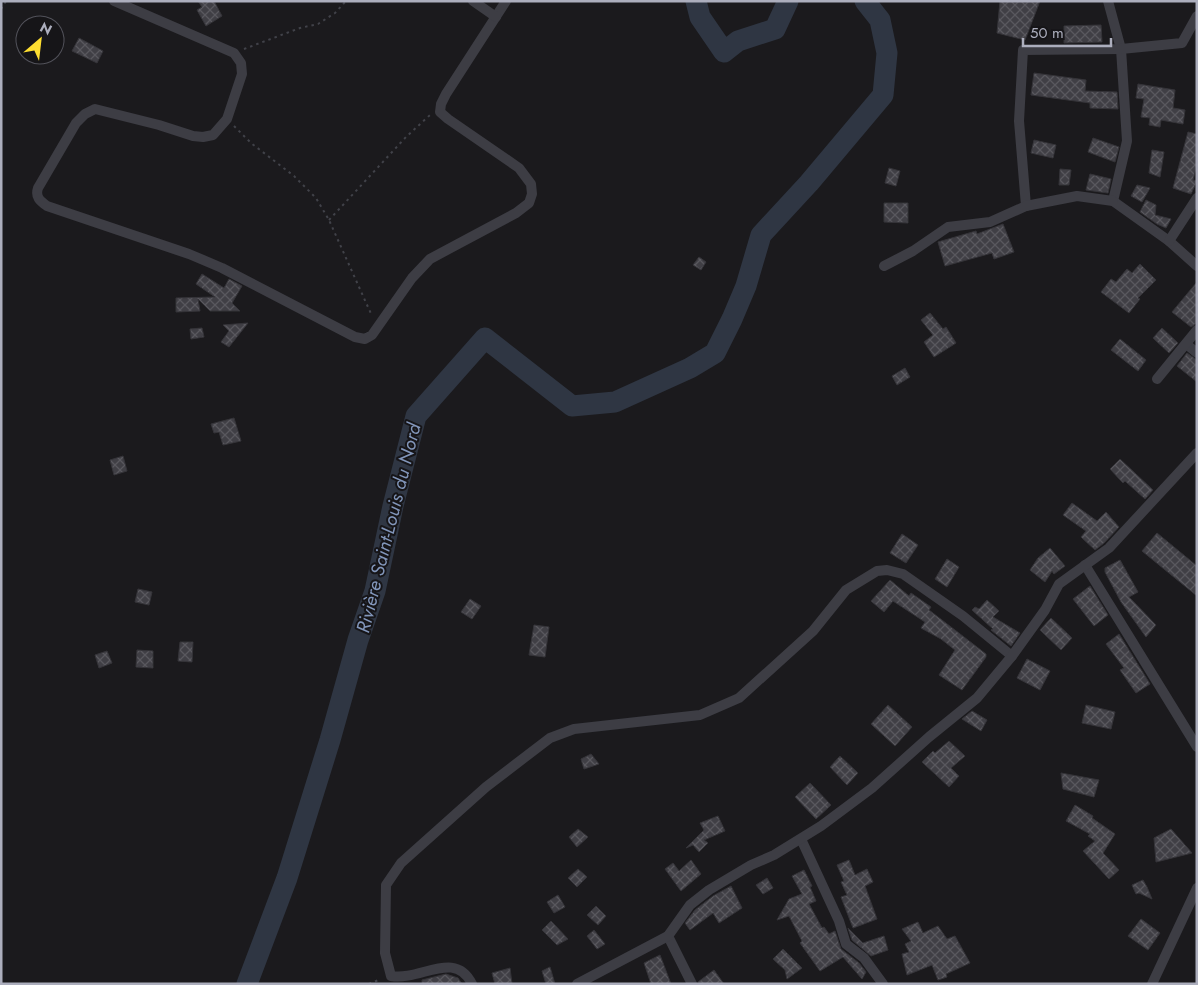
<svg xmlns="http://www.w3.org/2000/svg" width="1198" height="985" font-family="Jost,sans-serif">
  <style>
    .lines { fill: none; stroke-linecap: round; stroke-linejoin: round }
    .river { stroke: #2f3643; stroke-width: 21 }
    .building { fill: url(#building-cross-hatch); stroke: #353439 }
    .path { stroke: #414249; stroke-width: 2; stroke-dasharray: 2.5 4; stroke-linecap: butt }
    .street { stroke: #3d3d44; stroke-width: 10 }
    .labels { text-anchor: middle; stroke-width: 4; stroke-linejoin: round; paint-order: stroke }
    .water-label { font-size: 19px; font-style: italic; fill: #8296ba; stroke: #161518 }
  </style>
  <defs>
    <pattern id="building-cross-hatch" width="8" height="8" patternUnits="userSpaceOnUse" patternTransform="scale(1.25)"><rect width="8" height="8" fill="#403f45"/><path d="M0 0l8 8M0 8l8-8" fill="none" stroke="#59585e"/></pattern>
  </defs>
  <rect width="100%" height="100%" fill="#1b1a1d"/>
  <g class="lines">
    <g class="river">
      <polyline points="696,1 700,17 724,52 738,41 775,29 788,1"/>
      <polyline points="247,984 287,878 330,740 358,640 375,591 393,506 416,416 485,338 572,406 615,402 690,368 715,353 732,319 746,286 761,235 809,183 883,95 887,53 880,20 865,1"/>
    </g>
  </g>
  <g class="building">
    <polygon points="198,1 214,1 222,16 206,26 197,10 202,7"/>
    <polygon points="1000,1 1040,1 1025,40 997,33"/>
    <polygon points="1101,25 1102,42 1064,43 1064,26"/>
    <polygon points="79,38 103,51 97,63 72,51"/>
    <polygon points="1034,73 1086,80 1085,91 1117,92 1118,109 1090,108 1090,103 1031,95"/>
    <polygon points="1138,84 1175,90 1173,108 1185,110 1183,124 1161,120 1160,127 1149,125 1150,118 1141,117 1144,99 1136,98"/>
    <polygon points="1188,132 1197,134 1197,164 1193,180 1197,181 1191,194 1173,188"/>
    <polygon points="1093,138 1119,147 1115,162 1088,152"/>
    <polygon points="1034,140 1056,145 1053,158 1031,153"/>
    <polygon points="1152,150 1164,152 1160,177 1149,173"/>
    <polygon points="889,168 900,171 896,186 885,183"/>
    <polygon points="1060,169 1071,170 1069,185 1059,185"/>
    <polygon points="1090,174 1111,179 1108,193 1086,190"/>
    <polygon points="1137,185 1150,188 1142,202 1131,196"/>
    <polygon points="1146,200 1156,205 1155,215 1171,219 1166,228 1157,224 1140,212"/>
    <polygon points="884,203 908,203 908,223 884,222"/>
    <polygon points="1003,224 1014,252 994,259 992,253 945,266 938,242 976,231 977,234"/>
    <polygon points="699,257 706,262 701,270 693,265"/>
    <polygon points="1140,264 1156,280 1138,298 1140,299 1129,313 1101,292 1111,279 1116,282 1127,269 1132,273"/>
    <polygon points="202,274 224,288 229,279 242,286 232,303 240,311 210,311 198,299 200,311 176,312 176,298 215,297 196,284"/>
    <polygon points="1197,282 1197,323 1191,327 1172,312"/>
    <polygon points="930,313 943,329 946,327 956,343 934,357 924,342 933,335 921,320"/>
    <polygon points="248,323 229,347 221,342 229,331 223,325"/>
    <polygon points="202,328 204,337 191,339 190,329"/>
    <polygon points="1162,328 1178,343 1169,353 1153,338"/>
    <polygon points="1120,339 1146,360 1138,371 1111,350"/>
    <polygon points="1187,353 1197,360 1197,382 1177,366"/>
    <polygon points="905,368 910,377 897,385 892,376"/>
    <polygon points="234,418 241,441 223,445 219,432 214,433 211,424"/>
    <polygon points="123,456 127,471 114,475 110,460"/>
    <polygon points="1120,459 1153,490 1145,499 1125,481 1123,483 1110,469"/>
    <polygon points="1072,503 1097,521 1106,512 1119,527 1104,543 1095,550 1081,537 1086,531 1063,515"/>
    <polygon points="1157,533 1197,566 1197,596 1142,551"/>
    <polygon points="902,534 918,545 906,563 890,553"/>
    <polygon points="1050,548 1065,566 1054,574 1052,571 1045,582 1030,570 1038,558"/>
    <polygon points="947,559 959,567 947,587 935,579"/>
    <polygon points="1120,560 1138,592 1129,597 1156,625 1146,637 1121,602 1105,572 1105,568"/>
    <polygon points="890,580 909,596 911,593 931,607 929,610 986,654 986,657 962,690 939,675 955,650 941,639 921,628 925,622 893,601 884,612 871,601"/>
    <polygon points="1090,586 1108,615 1094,626 1073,599"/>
    <polygon points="138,589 152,592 149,605 135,602"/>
    <polygon points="470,599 481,606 472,619 461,612"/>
    <polygon points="987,600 999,611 993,617 1020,633 1011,646 991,630 993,629 972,610 975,607 979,609"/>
    <polygon points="1051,618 1072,638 1061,650 1040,630"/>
    <polygon points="534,625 549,627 545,657 529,655"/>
    <polygon points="1119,634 1150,684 1136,693 1120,670 1124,668 1106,644"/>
    <polygon points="180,642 193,642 192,662 178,661"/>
    <polygon points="137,650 153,651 153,668 136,667"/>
    <polygon points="107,651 112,663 99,668 95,655"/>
    <polygon points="1027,659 1050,671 1040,690 1017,678"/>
    <polygon points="888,705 912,727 895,746 871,724"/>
    <polygon points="1086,705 1115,712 1111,729 1082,723"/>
    <polygon points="972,711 987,720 981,731 962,719"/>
    <polygon points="949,741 965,756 951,768 959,776 949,787 922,762 933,751 935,753"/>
    <polygon points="591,754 599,764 584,769 581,759"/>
    <polygon points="840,756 858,773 847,785 830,767"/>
    <polygon points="1061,773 1099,780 1094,797 1063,789"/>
    <polygon points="810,783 831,805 816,819 795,797"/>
    <polygon points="1075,805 1093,816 1092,818 1115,834 1103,853 1119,870 1109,879 1083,851 1095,841 1088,836 1090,834 1066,821"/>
    <polygon points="718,816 725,831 704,840 708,843 699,852 693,845 686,848 704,830 700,823"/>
    <polygon points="578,829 588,837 577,847 569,837"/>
    <polygon points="1171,829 1192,853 1156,862 1154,838"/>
    <polygon points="691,860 701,874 681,891 665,869 673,863 679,871"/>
    <polygon points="849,860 855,875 867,869 873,882 865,886 877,919 853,928 841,897 847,895 841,882 844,881 837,865"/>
    <polygon points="578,869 587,877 577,887 568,878"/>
    <polygon points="804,870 812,886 810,887 816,901 809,904 822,928 824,927 829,934 835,931 841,949 859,963 866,972 862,979 843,957 820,971 800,943 802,941 789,916 777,920 789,899 802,894 792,876"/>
    <polygon points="767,878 773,888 763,894 756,885"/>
    <polygon points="1143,880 1147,887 1152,899 1139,893 1136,894 1132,885"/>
    <polygon points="731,886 742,908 719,923 713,913 690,930 685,923 695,910 713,896"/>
    <polygon points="558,895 565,907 554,913 547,902"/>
    <polygon points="596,906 606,916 598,925 587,915"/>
    <polygon points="1141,919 1160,933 1148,950 1128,936"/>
    <polygon points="551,921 568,939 557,945 542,930"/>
    <polygon points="918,922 923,933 938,926 947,939 955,936 970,963 946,974 947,977 938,980 932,965 907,975 902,954 909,952 905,944 911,941 902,929"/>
    <polygon points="848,928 863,943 884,936 888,950 871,956 852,940"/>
    <polygon points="594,930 605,944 597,949 587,936"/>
    <polygon points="783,949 802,968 787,979 785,970 773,959"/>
    <polygon points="660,955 671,984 651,984 644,963"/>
    <polygon points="550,967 555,984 546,984 542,971"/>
    <polygon points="510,968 512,984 495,984 492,973"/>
    <polygon points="714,970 724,984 699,984 698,982"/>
    <polygon points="446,974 458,978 462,984 422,984 422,980"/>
  </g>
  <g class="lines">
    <g class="path">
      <polyline points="1,9 6,1"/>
      <polyline points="244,49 300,28 318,24 335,13 346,1"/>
      <polyline points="234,126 251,143 294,176 316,198 329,220 372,316"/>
      <polyline points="329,220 406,137 430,115"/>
      <polyline points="369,984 381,979"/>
    </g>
    <g class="street">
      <path d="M114,1L234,53L241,63L242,74L227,119L213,135L203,137L193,136L159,125L95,109L85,114L76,123L38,188C35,197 40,201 47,206L189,254L222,268L355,337L365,339L372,335L412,278L430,259L516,213L529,203L532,194L531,184L519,168L448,119L440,112L441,104L446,94L506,1"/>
      <polyline points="473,1 496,17"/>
      <polyline points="1108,1 1121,49 1127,141 1113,201 1169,241 1197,266"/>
      <polyline points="1026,206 1019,121 1023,50 1121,49 1182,43 1197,16"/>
      <polyline points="1169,241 1197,198"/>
      <polyline points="884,266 913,251 948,227 990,222 1026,206 1077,196 1113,201"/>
      <polyline points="1186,344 1197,353"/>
      <polyline points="1157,379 1197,330"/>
      <polyline points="1085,565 1197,747"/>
      <polyline points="801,839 839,921 846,944 864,958 883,984"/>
      <polyline points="668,936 692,984"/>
      <path d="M472,984C455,949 421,981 391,976L385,953L386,885L401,863L486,787L550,738L574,729L700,715L739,698L813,631L846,590L877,571L887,570L903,574L963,616L1012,656"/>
      <polyline points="577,984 668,936 690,905 709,890 751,865 774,855 821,826 872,788 929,737 977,698 1012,656 1045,610 1059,584 1109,548 1197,453"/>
      <polyline points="1152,984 1197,888"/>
    </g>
  </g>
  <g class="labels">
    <g class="water-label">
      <text transform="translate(388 528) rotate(-76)" y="7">Rivière Saint-Louis du Nord</text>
    </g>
  </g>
  <rect width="1198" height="985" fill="none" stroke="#acaebd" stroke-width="5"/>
  <g transform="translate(40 40) rotate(28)"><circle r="24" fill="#161518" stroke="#52525a"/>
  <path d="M0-4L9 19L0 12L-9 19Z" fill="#fede31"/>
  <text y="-8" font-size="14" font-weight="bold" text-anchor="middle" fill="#acaebd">N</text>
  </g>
  <path d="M1023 38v8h88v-8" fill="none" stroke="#acaebd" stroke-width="2.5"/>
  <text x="1030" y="38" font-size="15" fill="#acaebd" stroke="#161518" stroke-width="4" paint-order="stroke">50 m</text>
</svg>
